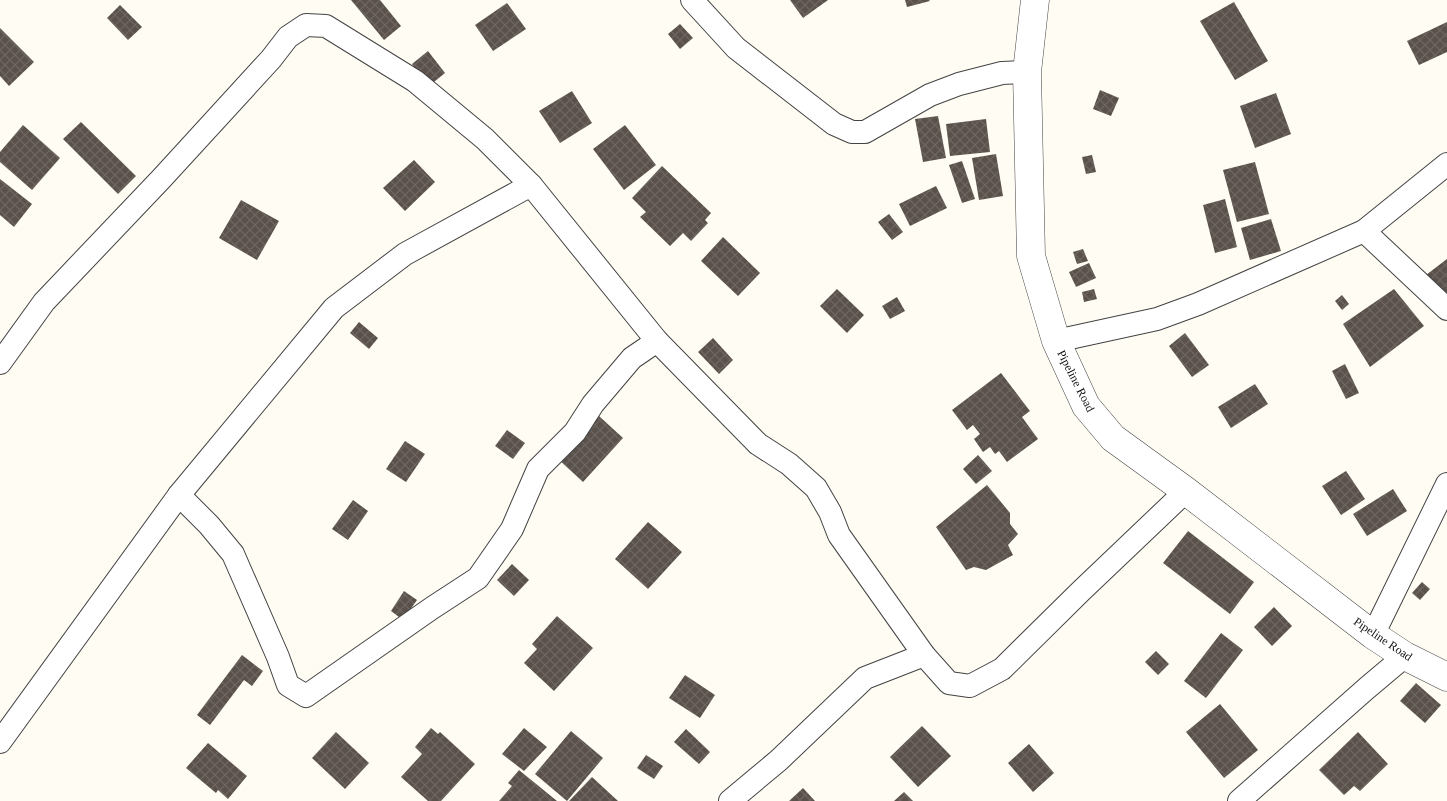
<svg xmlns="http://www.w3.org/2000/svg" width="1447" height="801" font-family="Georgia,serif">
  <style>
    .building { fill: url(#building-cross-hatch) }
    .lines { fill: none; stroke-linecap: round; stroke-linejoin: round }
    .minor-casing { stroke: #434343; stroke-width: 24 }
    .tertiary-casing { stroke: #434343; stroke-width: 29 }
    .minor { stroke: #fff; stroke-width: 22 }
    .tertiary { stroke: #fff; stroke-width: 28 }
    .labels { text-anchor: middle; stroke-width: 5; stroke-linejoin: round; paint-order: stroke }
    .street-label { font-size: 12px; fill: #101010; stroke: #fff }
  </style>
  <defs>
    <pattern id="building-cross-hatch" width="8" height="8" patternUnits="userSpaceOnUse" patternTransform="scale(1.25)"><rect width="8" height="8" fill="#5a514b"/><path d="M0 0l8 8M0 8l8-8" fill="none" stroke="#6d6561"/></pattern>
  </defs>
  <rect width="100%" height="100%" fill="#fffcf3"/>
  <g class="building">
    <polygon points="351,0 380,0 401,26 384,40"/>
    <polygon points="790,0 828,0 803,18"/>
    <polygon points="905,0 929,0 930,1 907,7"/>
    <polygon points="1234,2 1268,61 1235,80 1200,21"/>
    <polygon points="507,3 526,29 493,51 475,25"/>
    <polygon points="120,5 142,27 128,40 107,18"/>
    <polygon points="1447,22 1447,52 1419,65 1407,41"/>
    <polygon points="680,24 693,38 680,49 668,34"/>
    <polygon points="0,28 34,62 9,86 0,76"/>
    <polygon points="428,51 445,73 429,86 412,64"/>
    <polygon points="1100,90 1119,98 1111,116 1093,109"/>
    <polygon points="572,91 592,123 560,143 539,111"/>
    <polygon points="1276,93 1291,134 1255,148 1240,106"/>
    <polygon points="938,116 946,158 923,162 915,119"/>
    <polygon points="986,119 990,152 950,156 946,124"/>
    <polygon points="81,122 136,176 118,194 63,139"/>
    <polygon points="23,125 60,158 32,190 0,162 0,152"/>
    <polygon points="625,125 656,165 624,190 593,149"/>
    <polygon points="996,154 1003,196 979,200 972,158"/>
    <polygon points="1092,155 1096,172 1086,174 1082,157"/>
    <polygon points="414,160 435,182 405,211 383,188"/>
    <polygon points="962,161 975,199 962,203 949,165"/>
    <polygon points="1255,162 1269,214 1237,222 1223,170"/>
    <polygon points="662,166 711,213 705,220 708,223 691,241 683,233 670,246 640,217 646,212 632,198"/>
    <polygon points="0,179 32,204 14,227 0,215"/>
    <polygon points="936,186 947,208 910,226 899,204"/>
    <polygon points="1225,199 1237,247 1215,253 1203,205"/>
    <polygon points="241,200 279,221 257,260 219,238"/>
    <polygon points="889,214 903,232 892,240 878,222"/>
    <polygon points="1271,219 1281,251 1250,260 1241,228"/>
    <polygon points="723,237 760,273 738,296 701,261"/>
    <polygon points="1083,249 1088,261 1077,264 1073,252"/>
    <polygon points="1447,259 1447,301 1426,275"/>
    <polygon points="1089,263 1096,278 1076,287 1069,272"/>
    <polygon points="837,289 864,315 847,333 820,306"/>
    <polygon points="1094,289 1097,299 1084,302 1082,292"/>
    <polygon points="1394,289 1424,326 1370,367 1343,324"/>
    <polygon points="1342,295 1349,304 1342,310 1335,301"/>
    <polygon points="897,297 905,311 890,319 882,306"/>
    <polygon points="359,322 378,338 369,349 350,333"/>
    <polygon points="1185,333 1209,365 1192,377 1169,346"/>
    <polygon points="713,338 733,360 719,374 698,352"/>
    <polygon points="1345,364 1359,393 1346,399 1332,371"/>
    <polygon points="1001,373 1030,411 1022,417 1038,439 1007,462 999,451 995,454 990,447 983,452 974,439 980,434 973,425 967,430 952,410"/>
    <polygon points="1255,384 1268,404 1231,428 1218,407"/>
    <polygon points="599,416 623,438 583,482 558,459"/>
    <polygon points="507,430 525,443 513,459 495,446"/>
    <polygon points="405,441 425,454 406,482 386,469"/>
    <polygon points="978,455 992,471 976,484 963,469"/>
    <polygon points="1346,471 1365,499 1341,515 1322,486"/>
    <polygon points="987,485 1010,513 1010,524 1018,534 1008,545 1013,555 986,570 974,567 966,570 936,527"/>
    <polygon points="1393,489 1407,511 1367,536 1353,514"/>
    <polygon points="353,500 368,511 348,540 332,529"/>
    <polygon points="648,522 682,552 648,589 615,559"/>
    <polygon points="1188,531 1254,582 1230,614 1163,563"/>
    <polygon points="512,564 529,580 514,596 497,580"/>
    <polygon points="1422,582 1430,589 1420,600 1412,593"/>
    <polygon points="404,591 417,600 403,620 391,611"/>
    <polygon points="1274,607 1292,626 1272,646 1254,627"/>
    <polygon points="557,616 593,648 554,691 524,663 537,649 532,644"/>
    <polygon points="1221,633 1243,650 1206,698 1184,681"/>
    <polygon points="1156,651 1169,664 1158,675 1145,662"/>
    <polygon points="242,655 263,671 252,686 244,680 210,725 197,715"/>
    <polygon points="685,675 715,695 700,718 669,698"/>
    <polygon points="1416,683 1441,705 1425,723 1400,701"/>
    <polygon points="1220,704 1258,750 1224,778 1186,732"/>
    <polygon points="922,726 951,756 918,787 890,757"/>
    <polygon points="431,728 438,734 440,732 475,764 441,801 428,801 401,777 422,754 415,747"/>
    <polygon points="524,728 547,747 524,771 502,754"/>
    <polygon points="686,729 710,752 699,764 674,742"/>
    <polygon points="571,731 603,758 567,801 535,774"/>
    <polygon points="336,732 369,763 345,789 312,758"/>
    <polygon points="1358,732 1388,764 1360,791 1354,786 1344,795 1319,770"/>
    <polygon points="208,743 247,776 228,799 218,790 216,793 186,768"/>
    <polygon points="1029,744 1054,773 1033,792 1008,763"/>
    <polygon points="646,755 663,766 654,779 637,768"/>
    <polygon points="519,770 557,801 499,801 512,786 508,783"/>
    <polygon points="592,777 618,801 569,801"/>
    <polygon points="803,788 815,801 789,801"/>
    <polygon points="904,792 913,801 894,801"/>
  </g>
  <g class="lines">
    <g class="minor-casing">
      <g id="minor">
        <polyline points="692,0 736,48 834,124 852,132 865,132 930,95 959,84 1002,73 1027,72"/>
        <polyline points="1364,231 1447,309"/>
        <polyline points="1056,341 1157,319 1198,304 1364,231 1447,164"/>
        <polyline points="0,363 44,302 162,178 271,59 288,37 306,25 326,26 415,81 485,139 531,185"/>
        <polyline points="179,495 209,525 233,554 278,657 288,685 306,696 432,608 478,578 512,529 538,469 575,432 593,404 632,358 657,341"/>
        <polyline points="1373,635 1447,484"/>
        <polyline points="0,742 179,495 334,308 405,254 531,185 657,341 758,444 789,464 816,488 830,512 839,535 924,655 949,683 970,686 1002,669 1081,591 1186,491"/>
        <polyline points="730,801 779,760 865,678 924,655"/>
        <polyline points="1239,801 1367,688 1405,656"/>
      </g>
    </g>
    <g class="tertiary-casing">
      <polyline id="tertiary" points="1035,0 1027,72 1031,256 1056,341 1086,406 1113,438 1186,491 1373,635 1405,656 1447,677"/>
    </g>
    <use href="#minor" class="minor"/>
    <use href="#tertiary" class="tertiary"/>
  </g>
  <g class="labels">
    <g class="street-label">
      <text transform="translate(1076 381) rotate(63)" y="4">Pipeline Road</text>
      <text transform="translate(1383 639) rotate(34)" y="4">Pipeline Road</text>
    </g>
  </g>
</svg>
